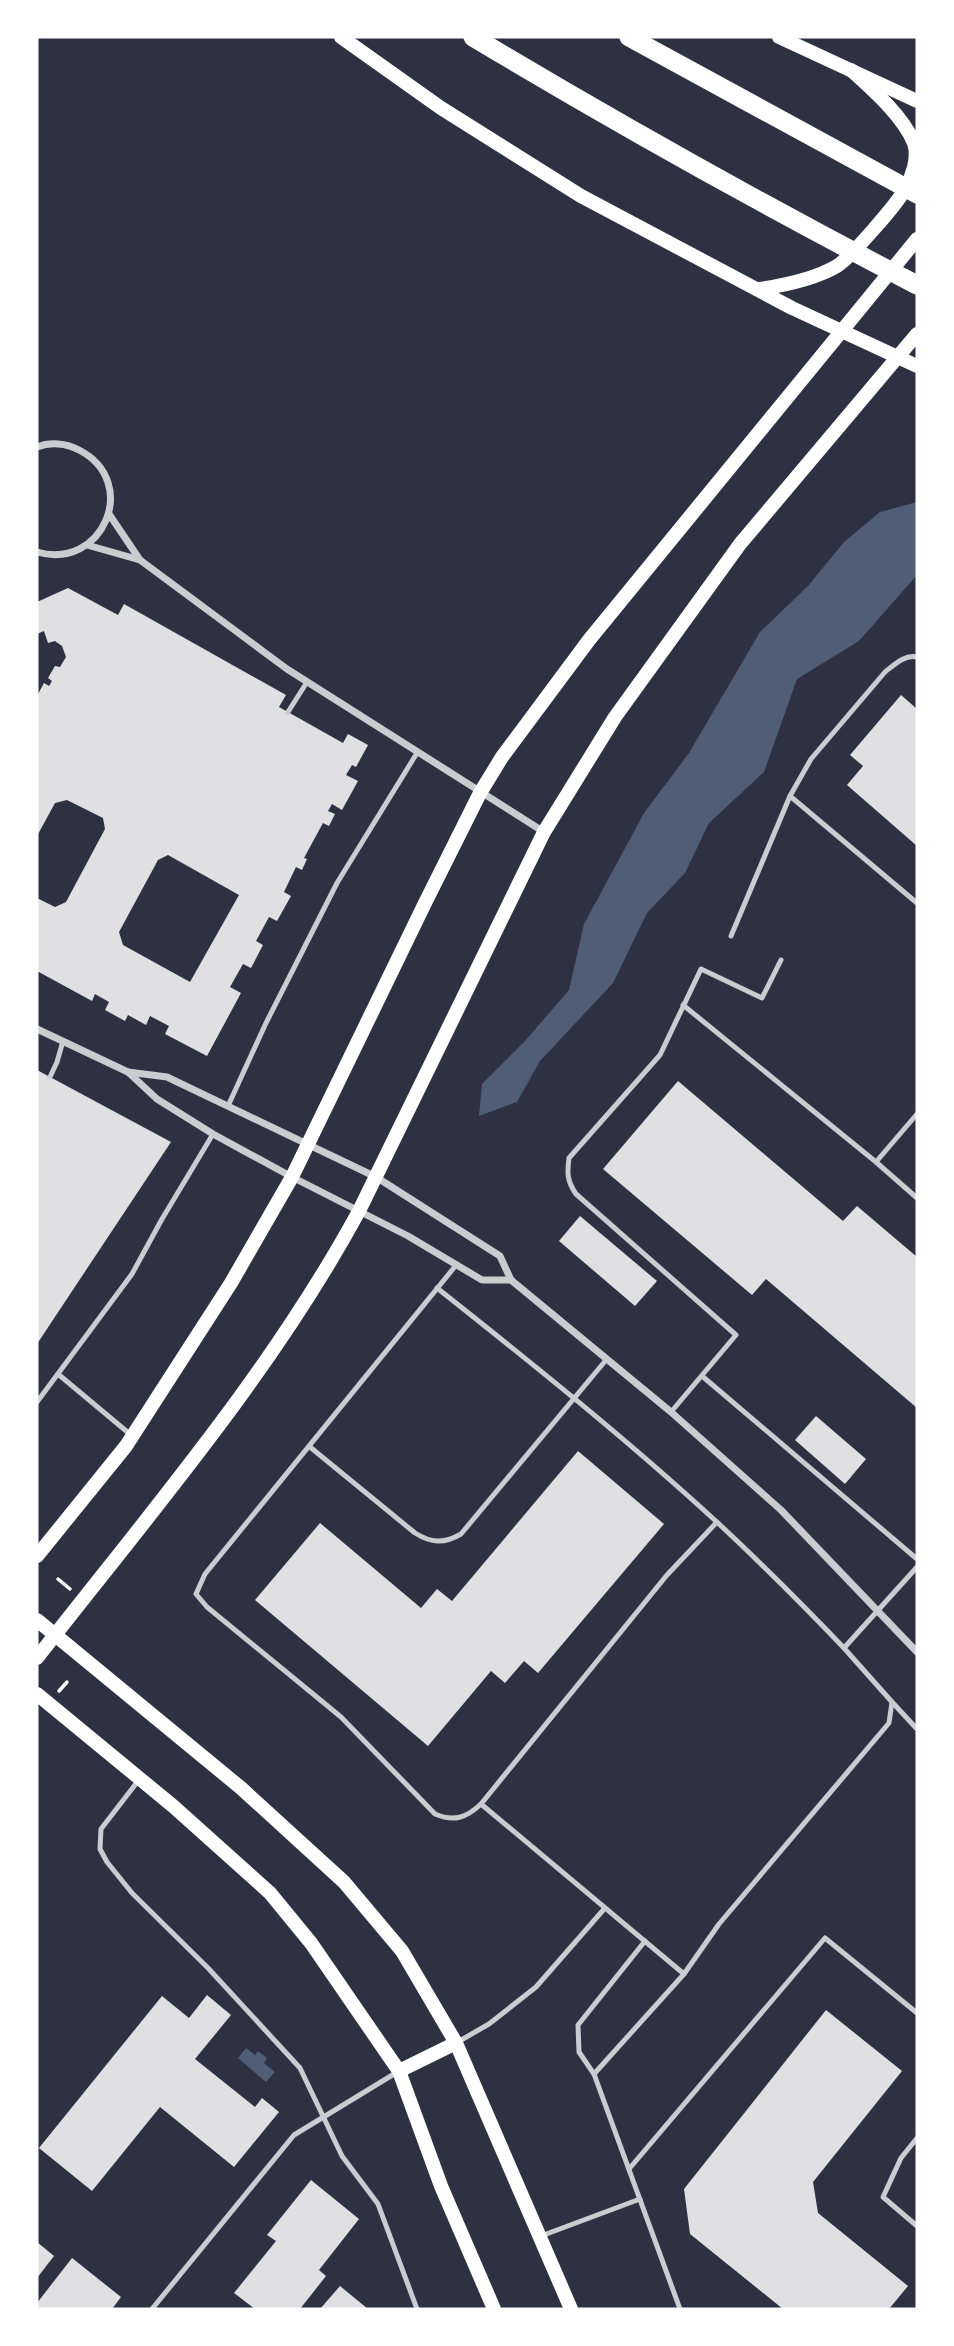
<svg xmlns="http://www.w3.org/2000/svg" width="954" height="2346" font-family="Commissioner,sans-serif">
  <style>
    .water { fill: #4f5d75 }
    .building { fill: #e0e0e3; fill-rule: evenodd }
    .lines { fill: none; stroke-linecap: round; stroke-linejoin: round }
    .path { stroke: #fff; stroke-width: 3.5 }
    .service { stroke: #caccd0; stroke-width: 5 }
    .minor { stroke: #caccd0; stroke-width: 7 }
    .secondary { stroke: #fff; stroke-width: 14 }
    .motorway { stroke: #fff; stroke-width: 19 }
  </style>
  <rect width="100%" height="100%" fill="#2d3142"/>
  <g class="water">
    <polygon points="917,502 917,575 859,641 797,679 764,772 709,823 685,873 647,913 613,983 540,1061 517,1102 479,1116 482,1084 525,1041 569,990 584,924 644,813 689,753 760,632 808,586 844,542 880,512"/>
    <polygon points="246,2048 255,2055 258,2051 267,2058 264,2063 275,2072 266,2082 238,2058"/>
  </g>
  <g class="building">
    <path d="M68,588L118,615L124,604L286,695L279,707L343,743L348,734L368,745L356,767L352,765L346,775L358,781L342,810L332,804L328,811L335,814L329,826L323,823L304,858L307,859L302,870L296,867L284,892L291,896L277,921L269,917L256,941L263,945L251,968L243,964L230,987L241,993L207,1056L165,1034L169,1026L150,1016L146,1025L128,1015L125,1021L105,1010L109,1002L95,994L92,1001L37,971V898L55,907L66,902L105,829L103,818L67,800L55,803L37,836V696L44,683L49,686L52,681L48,678L55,666L60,667L66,657L62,646L55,641L48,643L44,631L37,634V602ZM168,855L239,895L190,982L123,945L119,932L158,860Z"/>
    <polygon points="901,695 917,709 917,846 847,785 863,766 850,755"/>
    <polygon points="37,1070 171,1142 37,1344"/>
    <polygon points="678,1081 843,1221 857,1206 917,1257 917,1408 766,1279 752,1295 603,1169"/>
    <polygon points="580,1216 657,1281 635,1306 559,1241"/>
    <polygon points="816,1416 866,1459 845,1484 795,1440"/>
    <polygon points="578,1451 664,1524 538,1673 524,1661 505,1683 491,1671 428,1746 255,1600 320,1523 421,1608 437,1589 452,1601"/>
    <polygon points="207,1995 231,2015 195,2059 255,2107 262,2098 279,2112 234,2167 160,2107 92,2191 39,2148 162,1996 189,2018"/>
    <polygon points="826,2010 902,2071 813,2182 818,2213 908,2286 889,2309 783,2309 690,2234 684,2189"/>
    <polygon points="311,2180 359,2219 319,2270 326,2276 300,2309 255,2309 234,2293 276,2241 267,2235"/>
    <polygon points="37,2242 54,2256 37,2278"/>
    <polygon points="72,2258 121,2297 112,2309 37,2309 37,2303"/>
    <polygon points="340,2286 368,2309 320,2309"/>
  </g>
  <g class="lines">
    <g class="path">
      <polyline points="58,1579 70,1589"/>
      <polyline points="59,1691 67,1682"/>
    </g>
    <g class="service">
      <polyline points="288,712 307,682"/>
      <polyline points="790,796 917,903"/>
      <path d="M731,936L790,796L811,759L885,672C894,665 905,654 917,657"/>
      <polyline points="683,1005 876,1162"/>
      <polyline points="50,1077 57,1062 63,1041"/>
      <polyline points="228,1106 266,1023 337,883 417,753"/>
      <polyline points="917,1114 876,1162 917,1198"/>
      <path d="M457,1264L205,1574L196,1594L207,1607L341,1717L435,1814C454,1822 466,1818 481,1804L684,1974L719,1924L889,1723L892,1702L844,1648L917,1567"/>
      <path d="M437,1288C533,1364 629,1441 719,1524C762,1564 803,1605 844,1648"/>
      <polyline points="58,1374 131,1435"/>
      <polyline points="702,1376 917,1559"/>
      <polyline points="37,1402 132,1274 162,1219 213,1134"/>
      <path d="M671,1412L736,1335L576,1194C567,1181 567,1173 569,1158L660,1055L701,969L762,998L781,960"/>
      <path d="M310,1447L415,1533C431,1543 444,1544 461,1534L606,1360"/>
      <polyline points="892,1702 917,1729"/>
      <polyline points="138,1781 101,1829 100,1849 107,1862 132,1893 208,1968 300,2068 342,2156 378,2204 417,2309"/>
      <polyline points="481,1804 667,1575 717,1522"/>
      <polyline points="456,2043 489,2024 536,1987 605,1908"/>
      <polyline points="594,2074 579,2052 578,2025 645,1941"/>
      <polyline points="917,2138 901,2158 883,2197 917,2226"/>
      <polyline points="629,2169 825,1938 917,2013"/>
      <polyline points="541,2236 640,2199"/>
      <polyline points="152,2309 294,2135 399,2071"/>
      <polyline points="680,2309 594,2074 684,1974"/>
    </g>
    <g class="minor">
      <path d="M37,447C50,442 66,443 79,450C141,482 103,571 37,552"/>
      <polyline points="109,514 140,560 287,669 544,832"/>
      <polyline points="87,545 140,560"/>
      <polyline points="37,1029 128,1072 157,1099 213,1134 292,1177 408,1236 482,1280 511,1280"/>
      <polyline points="128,1072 167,1077 376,1177 500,1256 511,1280 671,1412 781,1510 917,1652"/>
    </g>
    <g class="secondary">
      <polyline points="341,37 441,108 581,196 792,308 917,366"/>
      <polyline points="779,37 917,101"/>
      <path d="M760,289C786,285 815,279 837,266C850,258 898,203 905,189C912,177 919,158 914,143C903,116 872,89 851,70"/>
      <polyline points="37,1556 126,1446 231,1283 292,1177 425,903 480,793 502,757 589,640 917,239"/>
      <polyline points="37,1620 241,1788 344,1882 402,1951 456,2043 571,2309"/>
      <path d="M37,1658C150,1513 271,1373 359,1211L544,832L615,717L740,544L917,334"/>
      <polyline points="37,1694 173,1806 270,1893 311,1943 399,2071 441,2186 494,2309"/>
      <polyline points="399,2071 456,2043"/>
    </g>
    <g class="motorway">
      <path d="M473,37C618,124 767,207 917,285"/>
      <polyline points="629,37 917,194"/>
    </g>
  </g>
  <rect width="954" height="2346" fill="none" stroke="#ffffff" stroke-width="77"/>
</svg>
